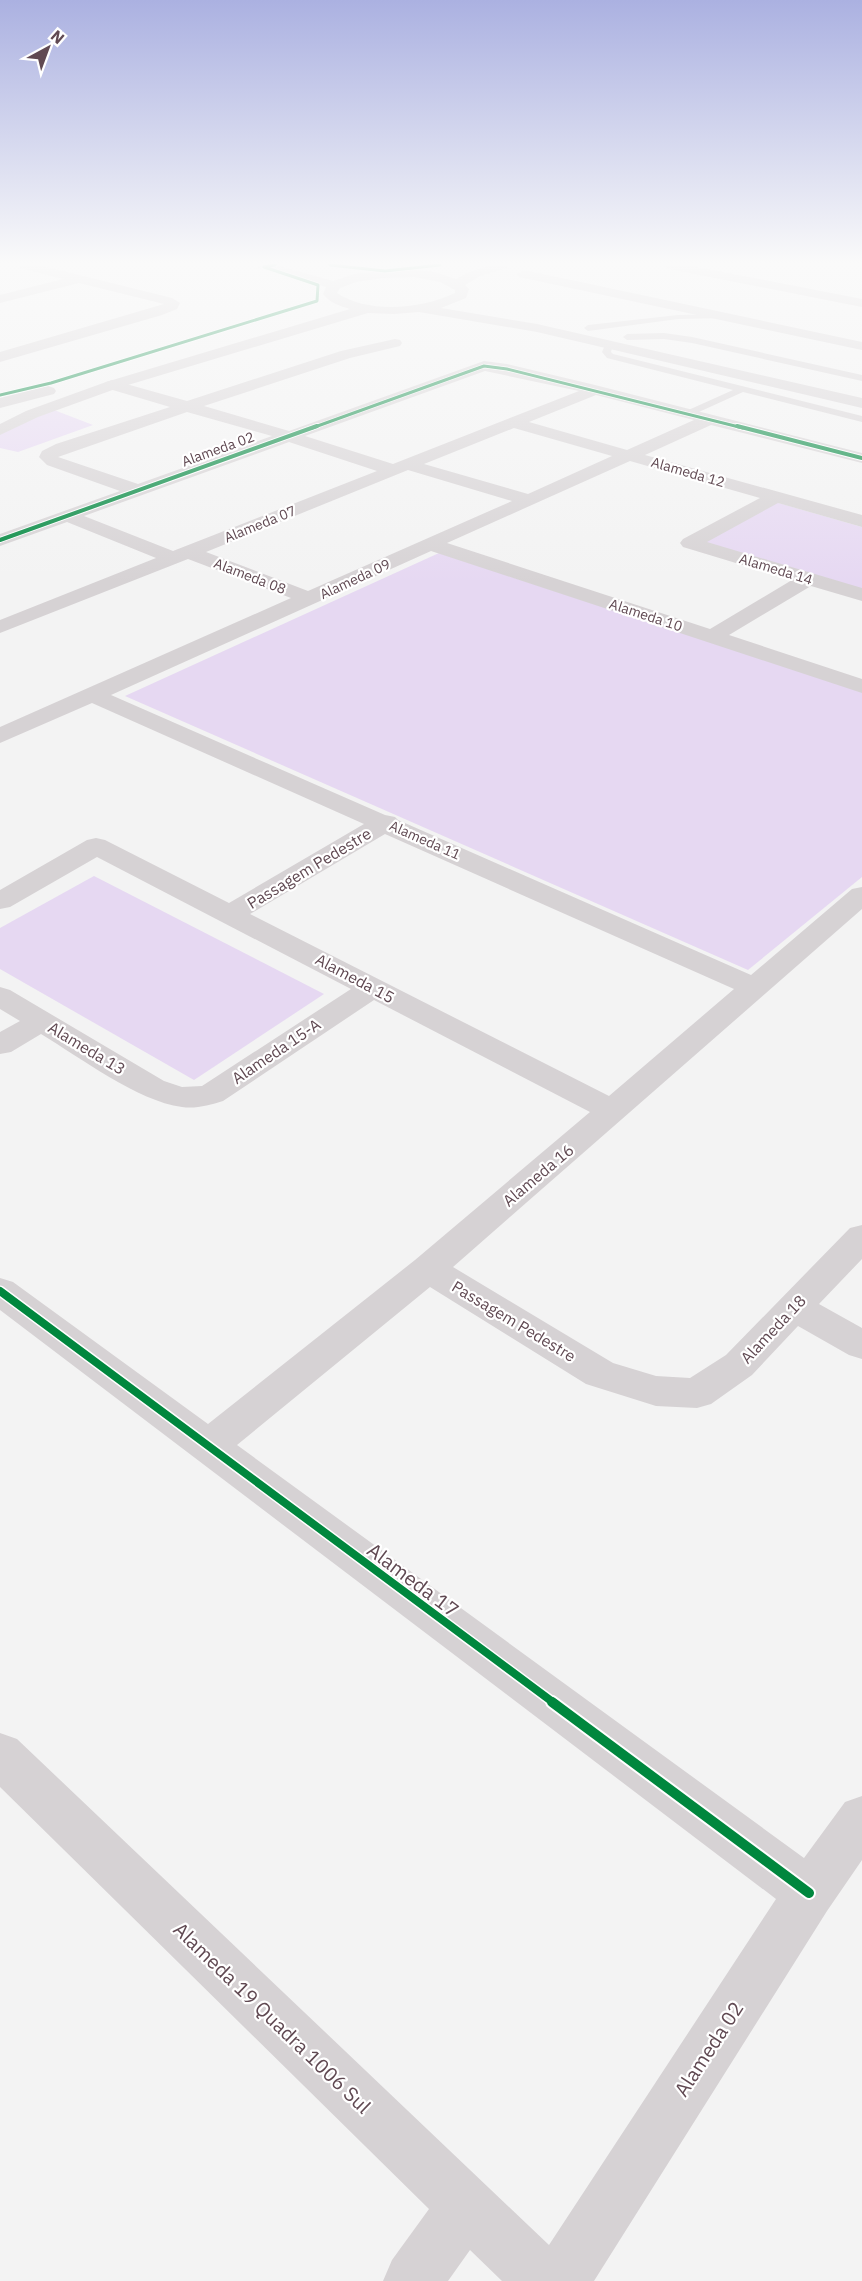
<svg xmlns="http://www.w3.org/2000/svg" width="862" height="2281" font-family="'IBM Plex Sans',sans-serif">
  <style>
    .green { fill: #e6d8f2 }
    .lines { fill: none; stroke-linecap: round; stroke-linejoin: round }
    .service { fill: #d6d2d4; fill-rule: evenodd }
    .minor { fill: #d6d2d4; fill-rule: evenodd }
    .tertiary { fill: #d6d2d4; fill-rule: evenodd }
    .cycleway-far3-casing { stroke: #fff; stroke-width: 4.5 }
    .cycleway-far2-casing { stroke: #fff; stroke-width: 6 }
    .cycleway-far1-casing { stroke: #fff; stroke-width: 11 }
    .cycleway-casing { stroke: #fff; stroke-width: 14 }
    .cycleway-far3 { stroke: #00873e; stroke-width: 3 }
    .cycleway-far2 { stroke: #00873e; stroke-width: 4 }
    .cycleway-far1 { stroke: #00873e; stroke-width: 8 }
    .cycleway { stroke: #00873e; stroke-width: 10 }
    .labels { text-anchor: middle; stroke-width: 4.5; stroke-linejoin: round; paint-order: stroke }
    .far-street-label { font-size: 14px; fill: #604952; stroke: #fff }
    .street-label { font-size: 16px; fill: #604952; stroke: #fff }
    .near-street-label { font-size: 20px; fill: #604952; stroke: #fff }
  </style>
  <rect width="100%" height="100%" fill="#f3f3f3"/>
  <g class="green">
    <polygon points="54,410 93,425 18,452 0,448 0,432"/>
    <polygon points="775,502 862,527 862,589 700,541"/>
    <polygon points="439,553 862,692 862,877 748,970 125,696"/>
    <polygon points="94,876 324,994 194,1080 0,969 0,928"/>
  </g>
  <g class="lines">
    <g class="service">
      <polygon points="723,314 726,314 726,318 678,319 588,331 584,328 588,325 678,315"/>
      <polygon points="664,333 692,337 862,375 862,381 692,343 664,339 627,340 623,337 627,334"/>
      <polygon points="606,343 613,345 611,352 613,354 862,416 862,422 743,392 690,416 684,416 684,412 733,390 607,358 602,352"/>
    </g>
    <g class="minor">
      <polygon points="19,265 39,265 172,298 180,303 177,309 162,315 0,362 0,352 164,304 79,283 0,303 0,295 63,279 20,268"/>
      <polygon points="663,265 687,265 862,299 862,307 669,269"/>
      <polygon points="524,270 862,342 862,350 519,277 517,274"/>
      <path d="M395,339L400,340L402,343L400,346L350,358L204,406L289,431L484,361L507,364L595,385L862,453V463L711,425L645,455L862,515V527L778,503L707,542L862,588V601L811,586L729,635L862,679V693L431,551L111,695L385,815L395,817L398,820L751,975L852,889L862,887V909L453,1267L613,1363L656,1376L690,1378L726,1355L850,1228L862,1225V1259L819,1304L862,1328V1359L849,1355L798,1326L752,1375L711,1404L697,1408L656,1406L586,1384L430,1287L237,1445L804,1858L845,1802L862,1796V1860L827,1911L594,2281H502L470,2250L448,2281H383L392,2260L429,2209L0,1787V1733L17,1739L549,2245L776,1899L0,1310V1278L13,1282L208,1424L415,1260L590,1112L374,1000L223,1101C210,1105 196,1109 182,1107C137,1101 81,1058 41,1034L11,1052L0,1054V1032L20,1021L0,1009V987L10,990L164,1081L182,1087L202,1086L351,989L97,857L10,907L0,909V890L87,840L96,838L105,840L229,903L364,824L92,703L0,743V727L291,598L188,559L0,633V620L156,558L67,522L0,546V534L120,491L47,465L39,457L42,451L56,444L170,407L106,388L104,385L106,382L112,380L187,401L341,351ZM485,371L579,391L393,464L305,436ZM596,395L694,420L627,450L529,422ZM187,412L272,436L138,484L58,457ZM514,428L612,456L528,494L424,464ZM289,442L377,471L173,551L84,516ZM630,461L760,498L683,539L680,543L683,547L792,580L710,629L447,543ZM408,470L512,501L308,591L206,552ZM385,834L734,989L609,1096L250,914Z"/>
    </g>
    <g class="tertiary">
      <path d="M257,265H276L333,281L354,274L403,269L435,272L456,279C473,269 488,265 508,265L507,268L480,276L465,285L469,289L466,298L441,308L537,324L862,398V408L537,332L419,312L394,314L368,313L118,388L38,417L0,435V424L26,411L106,382L350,309C340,306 330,303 323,294L326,287L258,268ZM414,277L440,282L455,290V293C422,309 368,314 337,293L340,288L356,282L383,278Z"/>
      <polygon points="48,386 54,388 56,391 54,394 0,408 0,398"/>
    </g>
    <g class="cycleway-far3-casing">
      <g id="cycleway-far3">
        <polyline points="330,265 385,271 440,265"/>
        <polyline points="0,395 51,383 317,301 318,285 264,267 275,265"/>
        <polyline points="312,428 484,366 507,369 743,428"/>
      </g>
    </g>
    <g class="cycleway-far2-casing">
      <g id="cycleway-far2">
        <polyline points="737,426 862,458"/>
        <polyline points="0,540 317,426"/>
      </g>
    </g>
    <g class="cycleway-far1-casing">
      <polyline id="cycleway-far1" points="0,1291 554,1703"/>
    </g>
    <g class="cycleway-casing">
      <polyline id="cycleway" points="552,1702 809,1893"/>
    </g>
    <use href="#cycleway-far3" class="cycleway-far3"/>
    <use href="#cycleway-far2" class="cycleway-far2"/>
    <use href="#cycleway-far1" class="cycleway-far1"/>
    <use href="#cycleway" class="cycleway"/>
  </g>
  <linearGradient id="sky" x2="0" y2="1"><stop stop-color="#abb1e1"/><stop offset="0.45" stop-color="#fafafa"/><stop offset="1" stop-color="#fafafa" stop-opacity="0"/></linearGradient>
  <rect width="862" height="584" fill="url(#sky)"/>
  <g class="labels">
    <g class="far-street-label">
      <text transform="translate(218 449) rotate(-20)" y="5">Alameda 02</text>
      <text transform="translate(688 472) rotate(16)" y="5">Alameda 12</text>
      <text transform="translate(260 524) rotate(-22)" y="5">Alameda 07</text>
      <text transform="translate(776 569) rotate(17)" y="5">Alameda 14</text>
      <text transform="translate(250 576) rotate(21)" y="5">Alameda 08</text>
      <text transform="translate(355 579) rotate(-25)" y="5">Alameda 09</text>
      <text transform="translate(646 615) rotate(18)" y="5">Alameda 10</text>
      <text transform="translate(425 840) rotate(24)" y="5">Alameda 11</text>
    </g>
    <g class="street-label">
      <text transform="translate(309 868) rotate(-31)" y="6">Passagem Pedestre</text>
      <text transform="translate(355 978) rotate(28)" y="6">Alameda 15</text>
      <text transform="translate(87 1048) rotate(31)" y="6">Alameda 13</text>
      <text transform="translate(276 1051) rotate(-34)" y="6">Alameda 15-A</text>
      <text transform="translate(538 1175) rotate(-40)" y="6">Alameda 16</text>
      <text transform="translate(514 1321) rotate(31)" y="6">Passagem Pedestre</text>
      <text transform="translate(773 1329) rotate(-47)" y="6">Alameda 18</text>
    </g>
    <g class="near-street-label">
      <text transform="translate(413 1580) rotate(37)" y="7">Alameda 17</text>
      <text transform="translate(272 2018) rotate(44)" y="7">Alameda 19 Quadra 1006 Sul</text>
      <text transform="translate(709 2049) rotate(-57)" y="7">Alameda 02</text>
    </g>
  </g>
  <g transform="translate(48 48) rotate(41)" stroke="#ffffff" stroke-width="4.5" paint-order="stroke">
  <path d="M0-4.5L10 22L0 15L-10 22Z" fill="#604952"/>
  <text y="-9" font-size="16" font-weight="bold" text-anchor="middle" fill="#604952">N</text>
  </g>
</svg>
